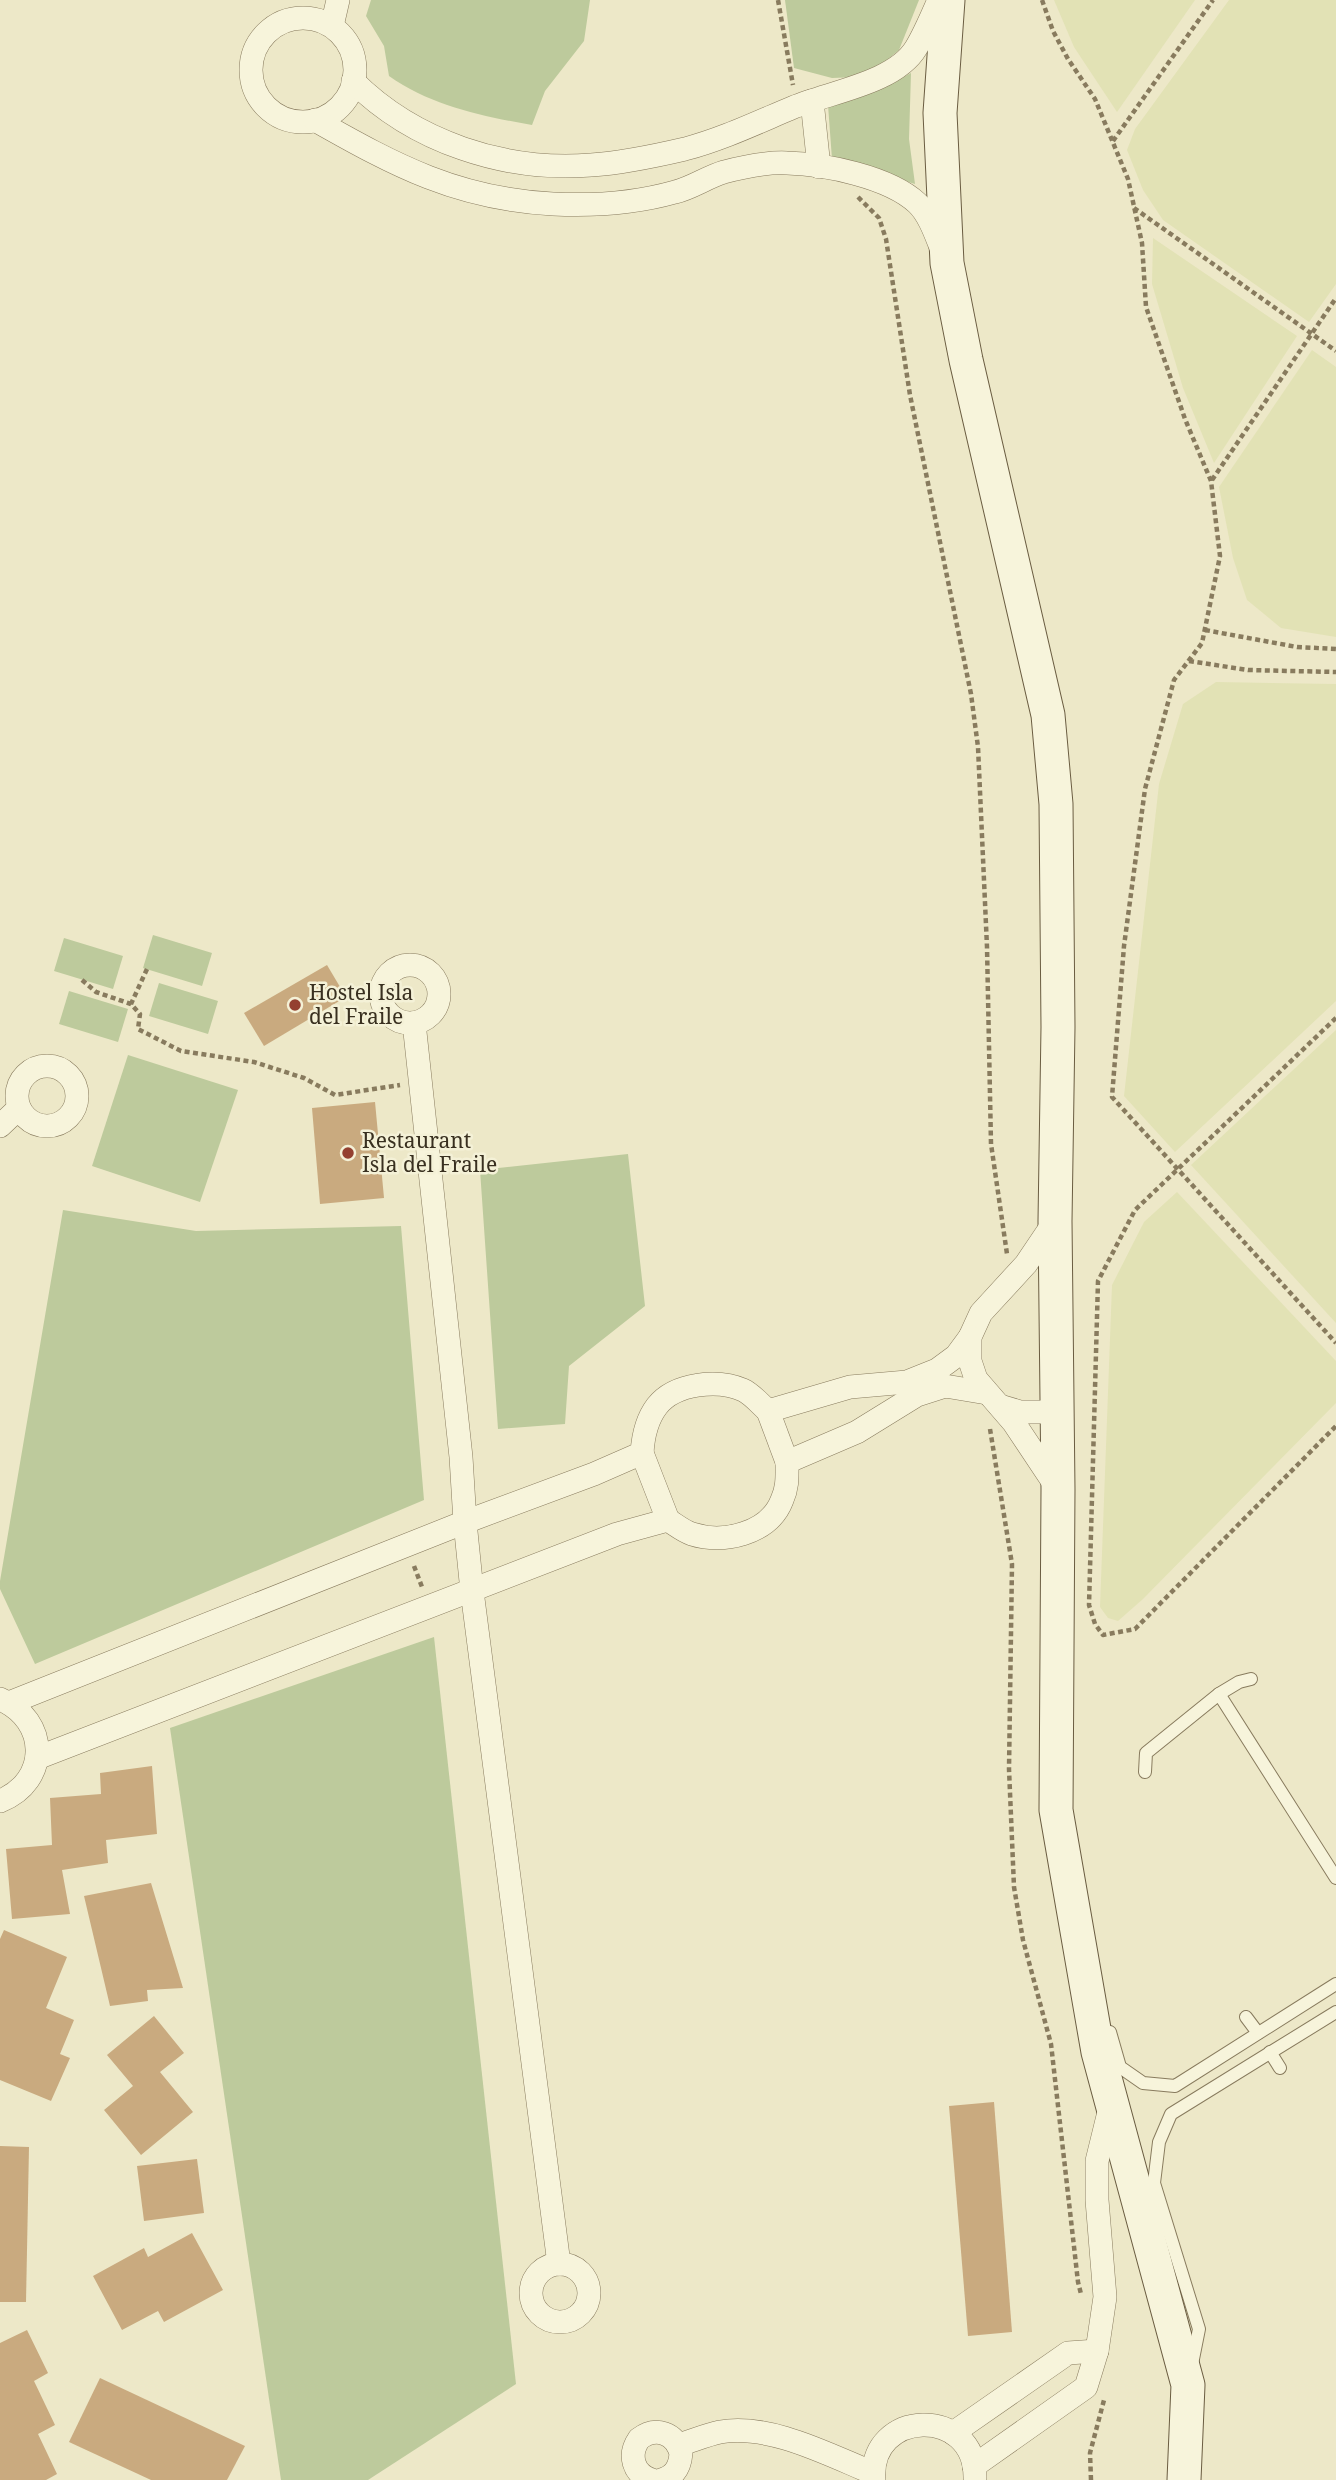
<svg xmlns="http://www.w3.org/2000/svg" width="1336" height="2480" font-family="'Noto Serif',serif">
  <style>
    .farmland { fill: #e2e2b5 }
    .green { fill: #bdca9c }
    .building { fill: #c9aa7f }
    .lines { fill: none; stroke-linecap: round; stroke-linejoin: round }
    .lane-casing { stroke: #887b5e; stroke-width: 14 }
    .street-casing { stroke: #887b5e; stroke-width: 24 }
    .secondary-casing { stroke: #6a5c41; stroke-width: 35 }
    .path { stroke: #887b5e; stroke-width: 4.5; stroke-dasharray: 5 3.5; stroke-linecap: butt }
    .lane { stroke: #f7f4db; stroke-width: 12 }
    .street { stroke: #f7f4db; stroke-width: 23 }
    .secondary { stroke: #f7f4db; stroke-width: 33 }
    .poi-dot { fill: #944030; stroke: #f4f1d7; stroke-width: 2.5 }
    .labels { text-anchor: middle; stroke-width: 5; stroke-linejoin: round; paint-order: stroke }
    .poi-label { font-size: 21px; fill: #393020; stroke: #f4f1d7; text-anchor: start }
  </style>
  <rect width="100%" height="100%" fill="#ede8c8"/>
  <g class="farmland">
    <polygon points="1054,0 1195,0 1117,112 1074,47"/>
    <polygon points="1229,0 1336,0 1336,284 1309,322 1163,220 1143,190 1127,150 1135,129"/>
    <polygon points="1153,238 1297,336 1214,463 1183,388 1152,284"/>
    <polygon points="1312,350 1336,367 1336,637 1281,628 1247,600 1233,558 1219,487"/>
    <polygon points="1216,682 1336,684 1336,1001 1175,1152 1124,1096 1159,784 1183,704"/>
    <polygon points="1336,1030 1336,1323 1191,1165"/>
    <polygon points="1177,1192 1336,1361 1336,1403 1143,1599 1118,1621 1108,1618 1100,1607 1112,1285 1144,1222"/>
  </g>
  <g class="green">
    <path d="M371,0H590L584,41L545,91L532,125C481,116 432,106 389,76L384,46L366,16Z"/>
    <polygon points="785,0 919,0 899,50 881,65 858,77 832,78 794,68"/>
    <polygon points="911,73 909,139 915,184 832,159 828,105 888,85"/>
    <polygon points="153,935 212,953 202,986 143,968"/>
    <polygon points="64,938 123,956 113,989 54,971"/>
    <polygon points="159,983 218,1001 208,1034 149,1016"/>
    <polygon points="69,991 128,1009 118,1042 59,1024"/>
    <polygon points="128,1055 238,1090 200,1202 92,1166"/>
    <polygon points="628,1154 645,1306 569,1366 565,1424 498,1429 480,1170"/>
    <polygon points="63,1210 196,1231 401,1226 424,1500 35,1664 0,1589 0,1581"/>
    <polygon points="434,1637 516,2384 368,2480 281,2480 170,1728"/>
  </g>
  <g class="building">
    <polygon points="327,965 346,997 264,1046 244,1013"/>
    <polygon points="375,1102 384,1198 320,1204 312,1108"/>
    <polygon points="152,1766 157,1834 106,1840 108,1863 62,1870 70,1914 12,1919 6,1849 52,1845 50,1798 101,1794 100,1773"/>
    <polygon points="151,1883 183,1988 147,1990 148,2001 110,2006 84,1896"/>
    <polygon points="4,1930 67,1957 46,2008 74,2020 60,2054 70,2058 51,2101 0,2080 0,1939"/>
    <polygon points="154,2016 184,2053 160,2072 193,2112 141,2155 104,2110 133,2086 107,2055"/>
    <polygon points="994,2102 1012,2332 968,2336 949,2106"/>
    <polygon points="0,2146 29,2147 26,2302 0,2302"/>
    <polygon points="197,2159 204,2213 144,2221 137,2166"/>
    <polygon points="192,2233 223,2290 164,2322 158,2311 122,2330 93,2276 144,2248 148,2257"/>
    <polygon points="27,2330 48,2373 34,2381 55,2425 38,2434 57,2474 46,2480 0,2480 0,2343"/>
    <polygon points="100,2378 245,2446 227,2480 151,2480 69,2442"/>
  </g>
  <g class="lines">
    <g class="lane-casing">
      <g id="lane">
        <polyline points="1219,1694 1239,1682 1251,1679"/>
        <polyline points="1145,1772 1146,1753 1219,1694 1336,1878"/>
        <polyline points="1246,2017 1258,2033"/>
        <polyline points="1110,2032 1120,2067 1143,2083 1175,2086 1336,1984"/>
        <polyline points="1270,2052 1280,2068"/>
        <polyline points="1192,2364 1199,2329 1154,2183 1159,2142 1171,2114 1336,2012"/>
      </g>
    </g>
    <g class="street-casing">
      <g id="street">
        <circle cx="303" cy="70" r="52"/>
        <polyline points="332,26 338,0"/>
        <path d="M353,81C414,142 505,172 591,165C622,163 655,156 685,149C723,139 758,122 794,107C830,92 895,83 916,48C925,33 932,16 939,0"/>
        <polyline points="812,101 819,167"/>
        <path d="M315,120C396,166 458,199 553,204C593,206 636,203 675,192C692,188 707,177 724,172C743,167 767,162 787,163C825,164 889,177 917,203C929,214 936,235 942,250"/>
        <circle cx="410" cy="994" r="29"/>
        <polyline points="414,1023 461,1457 465,1522 472,1591 559,2264"/>
        <circle cx="47" cy="1096" r="30"/>
        <polyline points="0,1126 19,1108"/>
        <polyline points="1055,1221 1026,1264 981,1313 970,1337 970,1361 976,1379 1014,1423 1058,1489"/>
        <polyline points="1000,1406 1020,1412 1058,1412"/>
        <polyline points="768,1411 787,1462"/>
        <polyline points="642,1453 668,1520"/>
        <path d="M0,1699C49,1720 50,1781 0,1801"/>
        <path d="M9,1703L465,1522L594,1474L642,1453C643,1437 647,1419 657,1406C675,1383 718,1379 743,1390C752,1394 761,1405 768,1411L850,1387L907,1382L937,1370L956,1356L970,1337"/>
        <path d="M37,1758L617,1534L668,1520C676,1525 683,1531 692,1534C723,1544 769,1534 782,1500C788,1487 787,1476 787,1462L857,1432L917,1395L945,1386L987,1393"/>
        <circle cx="560" cy="2293" r="29"/>
        <polyline points="953,2433 1068,2353 1097,2351"/>
        <path d="M678,2445C692,2441 706,2435 720,2432C769,2423 829,2455 873,2473"/>
        <polyline points="974,2466 1086,2387 1097,2351 1105,2297 1097,2200 1097,2161 1110,2108"/>
        <path d="M652,2480C633,2474 628,2455 639,2439C656,2426 675,2433 681,2453C680,2467 675,2476 661,2480"/>
        <path d="M874,2480C868,2409 976,2405 975,2478"/>
      </g>
    </g>
    <g class="secondary-casing">
      <polyline id="secondary" points="948,0 940,113 947,263 966,360 1048,715 1056,804 1058,1027 1055,1221 1058,1489 1056,1810 1098,2052 1188,2385 1184,2480"/>
    </g>
    <g class="path">
      <polyline points="778,0 793,85"/>
      <polyline points="1042,0 1053,31 1068,59 1095,99 1128,179 1142,243 1146,307 1185,419 1211,481 1220,556 1202,643 1174,680 1145,789 1124,946 1112,1097 1336,1343"/>
      <polyline points="1113,141 1213,0"/>
      <polyline points="858,197 879,218 886,239 910,395 971,694 978,747 987,947 991,1144 1007,1254"/>
      <polyline points="1134,208 1336,351"/>
      <polyline points="1212,480 1336,298"/>
      <polyline points="1205,630 1297,647 1336,649"/>
      <polyline points="1189,661 1248,670 1336,672"/>
      <polyline points="147,969 131,1004 140,1014 138,1029 181,1051 254,1062 304,1078 335,1095 400,1085"/>
      <polyline points="82,980 96,992 131,1004"/>
      <polyline points="1336,1018 1135,1210 1098,1281 1089,1605 1095,1624 1103,1635 1135,1629 1336,1426"/>
      <polyline points="990,1429 1012,1564 1009,1769 1014,1887 1023,1940 1051,2044 1078,2282 1081,2294"/>
      <polyline points="414,1566 422,1587"/>
      <polyline points="1091,2480 1090,2453 1104,2400"/>
    </g>
    <use href="#lane" class="lane"/>
    <use href="#street" class="street"/>
    <use href="#secondary" class="secondary"/>
  </g>
  <g class="poi-dot">
    <circle cx="295" cy="1005" r="7"/>
    <circle cx="348" cy="1153" r="7"/>
  </g>
  <g class="labels">
    <g class="poi-label">
      <text x="309" y="1000">Hostel Isla<tspan x="309" dy="24">del Fraile</tspan></text>
      <text x="362" y="1148">Restaurant<tspan x="362" dy="24">Isla del Fraile</tspan></text>
    </g>
  </g>
</svg>
